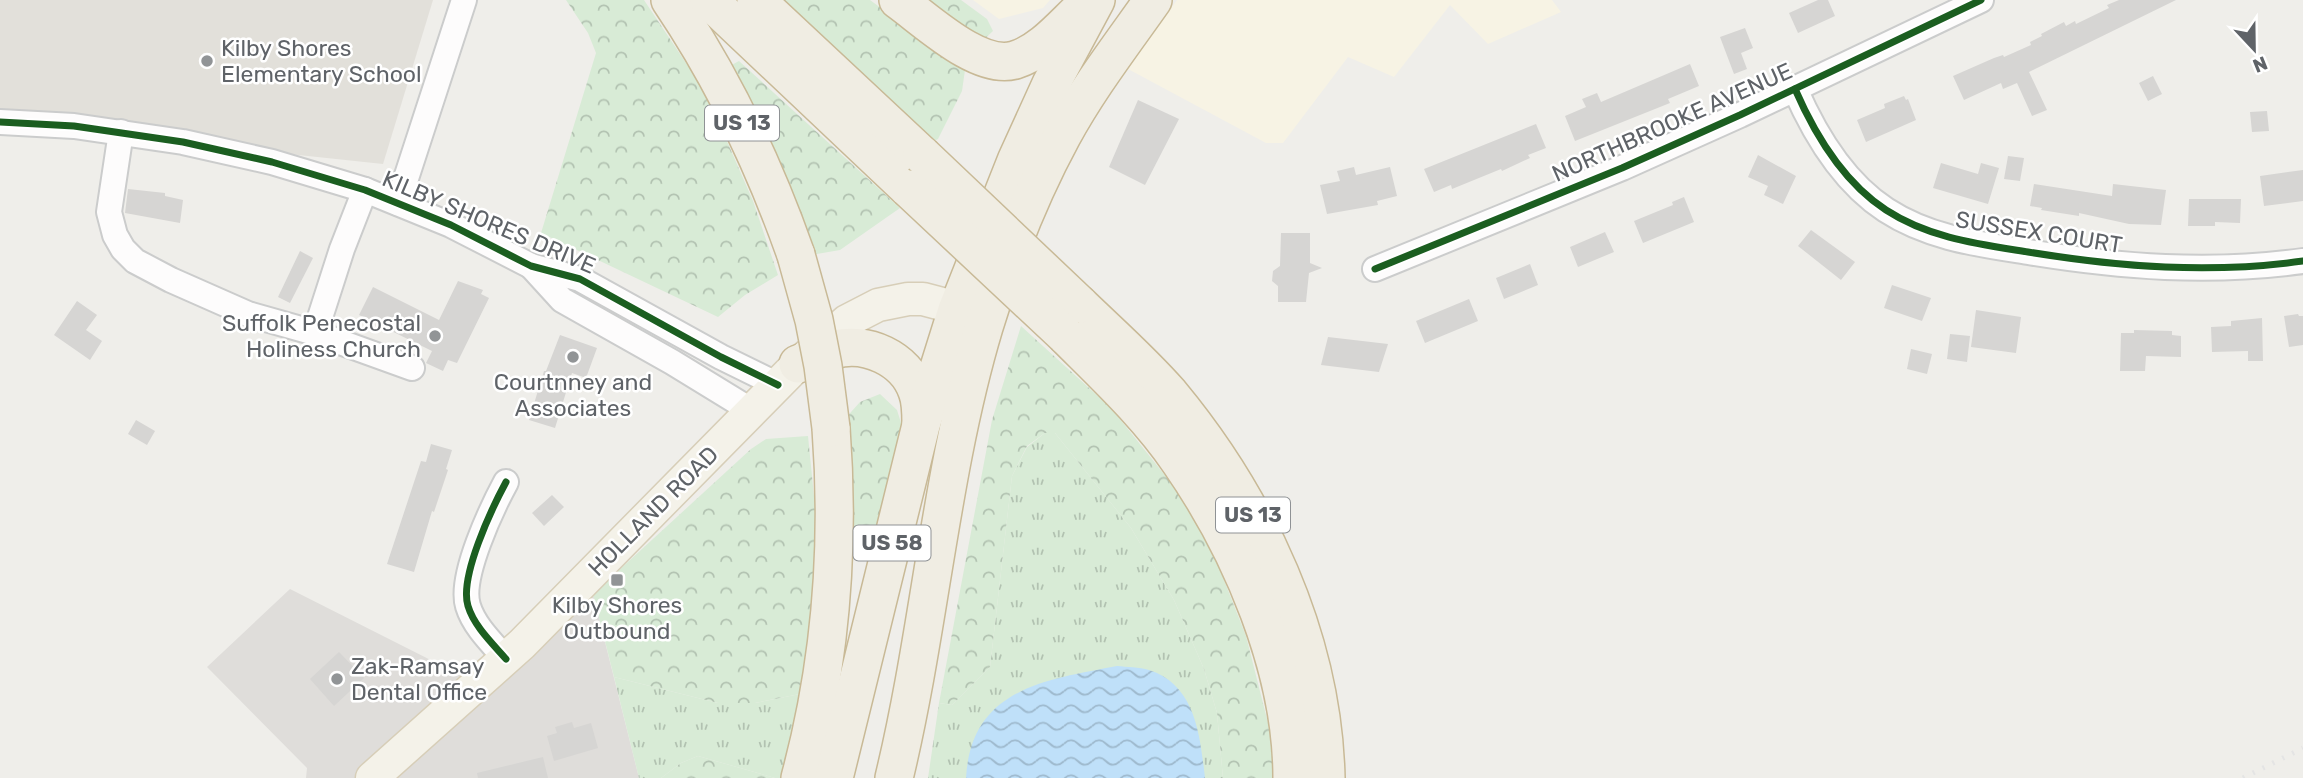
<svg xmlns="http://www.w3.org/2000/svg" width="2303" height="778" font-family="Rubik,sans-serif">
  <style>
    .commercial { fill: #f7f3e4 }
    .industrial { fill: #dfddda }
    .education { fill: #e2e0da }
    .grass { fill: url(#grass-tufts) }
    .forest { fill: url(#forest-crowns) }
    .water { fill: url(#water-waves) }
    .building { fill: #d6d5d3 }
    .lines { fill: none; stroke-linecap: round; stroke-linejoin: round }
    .minor-casing { stroke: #cbcccc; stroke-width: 28 }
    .major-casing { stroke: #d7ceb8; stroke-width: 35 }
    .highway-casing { stroke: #c8b996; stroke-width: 40 }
    .minor { stroke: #fdfcfc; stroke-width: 24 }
    .major { stroke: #f4f2e9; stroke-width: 32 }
    .highway { stroke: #f0ede3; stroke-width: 37 }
    .rail { stroke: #e4e4e4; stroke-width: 5; stroke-dasharray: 2 9; stroke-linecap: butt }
    .highway-bridge-casing { stroke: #c8b996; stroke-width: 40; stroke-linecap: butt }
    .highway-bridge { stroke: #f0ede3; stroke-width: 37 }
    .cycleway-casing { stroke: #fff; stroke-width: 11 }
    .cycleway { stroke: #1b5e20; stroke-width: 7 }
    .poi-dot { fill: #919496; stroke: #fff; stroke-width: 2.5 }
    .labels { text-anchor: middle; stroke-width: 5; stroke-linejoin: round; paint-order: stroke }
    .shield { fill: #fff; stroke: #8f9295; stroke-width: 2 }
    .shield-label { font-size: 21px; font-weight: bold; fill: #5f6368 }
    .poi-label { font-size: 23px; fill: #5f6368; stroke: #fff; text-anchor: start }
    .street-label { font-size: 23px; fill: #5f6368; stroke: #fff }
  </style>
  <defs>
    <pattern id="grass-tufts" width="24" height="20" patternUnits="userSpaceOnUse" patternTransform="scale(1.75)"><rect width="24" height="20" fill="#d8ebd6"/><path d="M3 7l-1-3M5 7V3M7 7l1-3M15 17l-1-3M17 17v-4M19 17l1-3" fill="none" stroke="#b2c2b1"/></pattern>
    <pattern id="forest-crowns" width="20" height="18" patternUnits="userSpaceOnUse" patternTransform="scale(1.75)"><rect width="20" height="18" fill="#d8ebd6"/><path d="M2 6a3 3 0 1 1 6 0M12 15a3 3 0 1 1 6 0" fill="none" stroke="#b2c2b1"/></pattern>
    <pattern id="water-waves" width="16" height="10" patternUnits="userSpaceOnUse" patternTransform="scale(1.75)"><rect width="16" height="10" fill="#bfe0f9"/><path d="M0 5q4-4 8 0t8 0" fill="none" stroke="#9eb9cd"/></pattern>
  </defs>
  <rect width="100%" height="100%" fill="#efeeea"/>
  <g class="commercial">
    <polygon points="973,0 1050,0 1043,8 999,19"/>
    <polygon points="1177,0 1552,0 1561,12 1488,44 1450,5 1394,77 1348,57 1283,143 1266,143 1128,69"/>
  </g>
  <polygon class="industrial" points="290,589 492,691 593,594 639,778 306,778 307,768 207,667"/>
  <polygon class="education" points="0,0 433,0 383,164 0,123"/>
  <g class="grass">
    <polygon points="1045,433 1055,433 1131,528 1174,600 1204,669 1217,713 1223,778 928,778 939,703 952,705 990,667 1012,476 1027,447"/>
    <polygon points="614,677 718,703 755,703 805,693 787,778 775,778 698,756 681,763 661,778 639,778"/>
  </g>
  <g class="forest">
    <polygon points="566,0 644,0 706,93 753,201 778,275 745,295 718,317 541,233 596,53 588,33"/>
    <polygon points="776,0 870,0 965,70 962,91 938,139 928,144"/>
    <polygon points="917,0 961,0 987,19 993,31 978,45"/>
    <polygon points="739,61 900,208 840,250 811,255 726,68"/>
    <polygon points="1021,326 1111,408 1180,494 1215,557 1246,636 1268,723 1276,778 1223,778 1217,713 1204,669 1174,600 1131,528 1055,433 1045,433 1027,446 1012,476 990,667 952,705 939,703 992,420"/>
    <polygon points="880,394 897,410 902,426 881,537 867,545 852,542 843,421 860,402"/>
    <polygon points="808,436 817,526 819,581 805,693 755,703 718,703 614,677 593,594 751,449 766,439"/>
    <polygon points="698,756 775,778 661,778 681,763"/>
  </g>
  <path class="water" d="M1117,666C1127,667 1139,667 1149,670C1196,685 1200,736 1205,778H966C971,689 1044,680 1117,666Z"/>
  <g class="building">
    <polygon points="1818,0 1828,0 1835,16 1798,33 1789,13"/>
    <polygon points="2119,0 2176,0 2029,72 2047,110 2032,116 2017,83 2003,89 2001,83 1964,100 1953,76 1994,58 2003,55 2004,57 2031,45 2030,42 2042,36 2041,34 2064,22 2066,26 2075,21 2076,24 2109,8 2107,5"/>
    <polygon points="1745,28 1753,48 1741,53 1747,69 1734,74 1720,37"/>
    <polygon points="1690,64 1699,86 1668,99 1670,103 1575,141 1565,116 1586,107 1582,99 1597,93 1601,102"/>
    <polygon points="2153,76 2162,94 2148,101 2139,83"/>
    <polygon points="1904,96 1906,100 1908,99 1916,120 1866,142 1857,120 1885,108 1884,104"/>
    <polygon points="1138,100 1179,119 1145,185 1109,167"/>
    <polygon points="2267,111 2269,131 2252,132 2250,112"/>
    <polygon points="1536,124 1546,148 1528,155 1530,158 1502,171 1501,169 1452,189 1451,185 1434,192 1424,169"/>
    <polygon points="1758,155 1796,176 1783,204 1764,195 1768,186 1748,177"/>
    <polygon points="2008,156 2024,158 2020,181 2004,179"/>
    <polygon points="1941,163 1978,174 1981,163 1999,168 1988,204 1933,188"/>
    <polygon points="1354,167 1356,175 1390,167 1397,196 1377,201 1378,205 1327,214 1320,185 1340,181 1337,171"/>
    <polygon points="2303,170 2303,201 2264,206 2260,176"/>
    <polygon points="2034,184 2112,196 2113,184 2166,190 2161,225 2129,224 2079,213 2079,216 2041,210 2042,208 2030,206"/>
    <polygon points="128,189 165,193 165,196 183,200 180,223 125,213"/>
    <polygon points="1684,197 1694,222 1643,243 1634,221 1673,205 1672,202"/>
    <polygon points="2189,199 2241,199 2240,223 2215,222 2215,226 2188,226"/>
    <polygon points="1811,230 1855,262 1841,280 1798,246"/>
    <polygon points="1605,232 1614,252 1578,267 1570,247"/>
    <polygon points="1281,233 1310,233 1310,263 1322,268 1309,273 1306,302 1278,302 1278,286 1272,281 1273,271 1280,266"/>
    <polygon points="300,251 313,258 290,303 278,297"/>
    <polygon points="1530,264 1538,285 1504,299 1496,278"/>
    <polygon points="458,281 483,290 481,294 489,298 457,363 448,360 443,371 426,363 432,351 359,315 373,287 439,320"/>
    <polygon points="1892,285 1931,298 1922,321 1884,308"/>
    <polygon points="1469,299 1478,321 1425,343 1416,321"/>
    <polygon points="77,301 97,315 86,330 102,341 90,360 54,335"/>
    <polygon points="1976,310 2021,317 2016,353 1971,347"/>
    <polygon points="2298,314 2299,316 2303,316 2303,345 2289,347 2284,316"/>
    <polygon points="2262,318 2263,361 2248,361 2248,351 2212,352 2211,327 2231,326 2231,321"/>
    <polygon points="2134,330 2172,331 2172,335 2181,336 2181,357 2146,356 2145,371 2120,371 2121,333 2134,333"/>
    <polygon points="1950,334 1970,336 1967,362 1947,359"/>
    <polygon points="560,335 597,348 586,378 572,373 555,428 529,420 544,371 546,371"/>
    <polygon points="1328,337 1388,344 1379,372 1321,365"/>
    <polygon points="1911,349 1932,354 1927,374 1907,369"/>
    <polygon points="136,420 155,431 147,445 128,434"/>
    <polygon points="431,444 452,450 446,469 448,470 434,512 432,511 414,572 387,564 421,461 426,462"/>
    <polygon points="552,495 564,507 544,526 532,513"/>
    <polygon points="339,652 364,678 334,706 310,679"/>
    <polygon points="572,722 574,728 591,723 598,748 554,761 547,736 557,733 555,727"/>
    <polygon points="543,757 548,778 478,778 477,773"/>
  </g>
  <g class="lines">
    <g class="minor-casing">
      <g id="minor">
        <path d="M1795,89C1815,135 1843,182 1886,210C1929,238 1978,244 2028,252C2120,267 2210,274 2303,261"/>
        <polyline points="0,122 74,126 183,142 272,162 365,190 451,225 531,266 580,279 721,357 778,385"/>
        <polyline points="121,132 109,212 115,235 123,249 135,261 171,280 248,314 315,333 412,368"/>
        <polyline points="398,203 464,0"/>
        <polyline points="531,266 562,300 672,362 752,411"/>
        <polyline points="1375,269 1622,168 1740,115 1981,0"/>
        <polyline points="315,333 342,249 365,190"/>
        <path d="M506,482C492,508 459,577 468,606C474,626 492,643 506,659"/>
      </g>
    </g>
    <g class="major-casing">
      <polyline id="major" points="372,778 522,644 798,364 847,321 878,305 908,299 923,299 942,304 978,320"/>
    </g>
    <g class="highway-casing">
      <g id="highway">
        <path d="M670,0C724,80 764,164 796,255"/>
        <polyline points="709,0 909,189"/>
        <polyline points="756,0 922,155"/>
        <path d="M898,0C926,20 979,71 1015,60C1041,52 1061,28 1080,10"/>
        <path d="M1079,304C1109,333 1142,362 1170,394C1258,500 1323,638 1326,778"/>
        <path d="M1066,336C1106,376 1148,415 1180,462C1241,550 1292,669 1292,778"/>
        <path d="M798,364C809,360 821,353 833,350C866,340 906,359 917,391C921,401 921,413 921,424"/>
        <path d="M800,778C831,663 840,547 831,428"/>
        <polyline points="834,778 921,425 957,310 1016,161 1051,84 1096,0"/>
        <path d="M894,778C930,629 940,474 984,327C1004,262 1030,195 1062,136C1088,88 1122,44 1153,0"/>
      </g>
    </g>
    <use href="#minor" class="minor"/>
    <use href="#major" class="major"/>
    <use href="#highway" class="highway"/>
    <polyline class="rail" points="2243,778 2303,748"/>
    <g class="highway-bridge-casing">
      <g id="highway-bridge">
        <polyline points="922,155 1079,304"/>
        <polyline points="909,189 1066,336"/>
        <polyline points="796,255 814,320 823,366 831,428"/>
      </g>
    </g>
    <use href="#highway-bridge" class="highway-bridge"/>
    <g class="cycleway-casing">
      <g id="cycleway">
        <path d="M1795,89C1815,135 1843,182 1886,210C1929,238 1978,244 2028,252C2120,267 2210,274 2303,261"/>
        <polyline points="0,122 74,126 183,142 272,162 365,190 451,225 531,266 580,279 721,357 778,385"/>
        <polyline points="1375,269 1622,168 1740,115 1981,0"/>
        <path d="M506,482C492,508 459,577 468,606C474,626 492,643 506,659"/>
      </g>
    </g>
    <use href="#cycleway" class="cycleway"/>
  </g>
  <g class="poi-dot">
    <circle cx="207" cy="61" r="7"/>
    <circle cx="435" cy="336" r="7"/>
    <circle cx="573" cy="357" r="7"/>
    <rect x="610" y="573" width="14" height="14" rx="3.5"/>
    <circle cx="337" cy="679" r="7"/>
  </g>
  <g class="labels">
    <g class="shield">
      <rect x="705" y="105.5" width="74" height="35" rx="5"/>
      <rect x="1216" y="497.5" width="74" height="35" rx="5"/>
      <rect x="853.5" y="525.5" width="77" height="35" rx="5"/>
    </g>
    <g class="shield-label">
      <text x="742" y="130">US 13</text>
      <text x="1253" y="522">US 13</text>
      <text x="892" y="550">US 58</text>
    </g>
    <g class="poi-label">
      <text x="221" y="56">Kilby Shores<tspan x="221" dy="26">Elementary School</tspan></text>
      <text x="421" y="331" text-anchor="end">Suffolk Penecostal<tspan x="421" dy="26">Holiness Church</tspan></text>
      <text x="573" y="390" text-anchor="middle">Courtnney and<tspan x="573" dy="26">Associates</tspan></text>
      <text x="617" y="613" text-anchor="middle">Kilby Shores<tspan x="617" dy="26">Outbound</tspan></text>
      <text x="351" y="674">Zak-Ramsay<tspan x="351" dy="26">Dental Office</tspan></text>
    </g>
    <g class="street-label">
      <text transform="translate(1672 122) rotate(-24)" y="8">NORTHBROOKE AVENUE</text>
      <text transform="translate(489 222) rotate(23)" y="8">KILBY SHORES DRIVE</text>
      <text transform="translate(2039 232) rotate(9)" y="8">SUSSEX COURT</text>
      <text transform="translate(653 511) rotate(-45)" y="8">HOLLAND ROAD</text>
    </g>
  </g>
  <g transform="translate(2254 49) rotate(158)" stroke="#ffffff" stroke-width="5" paint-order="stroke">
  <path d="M0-5L12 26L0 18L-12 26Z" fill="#5f6368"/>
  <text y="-10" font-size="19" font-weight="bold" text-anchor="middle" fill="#5f6368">N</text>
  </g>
</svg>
